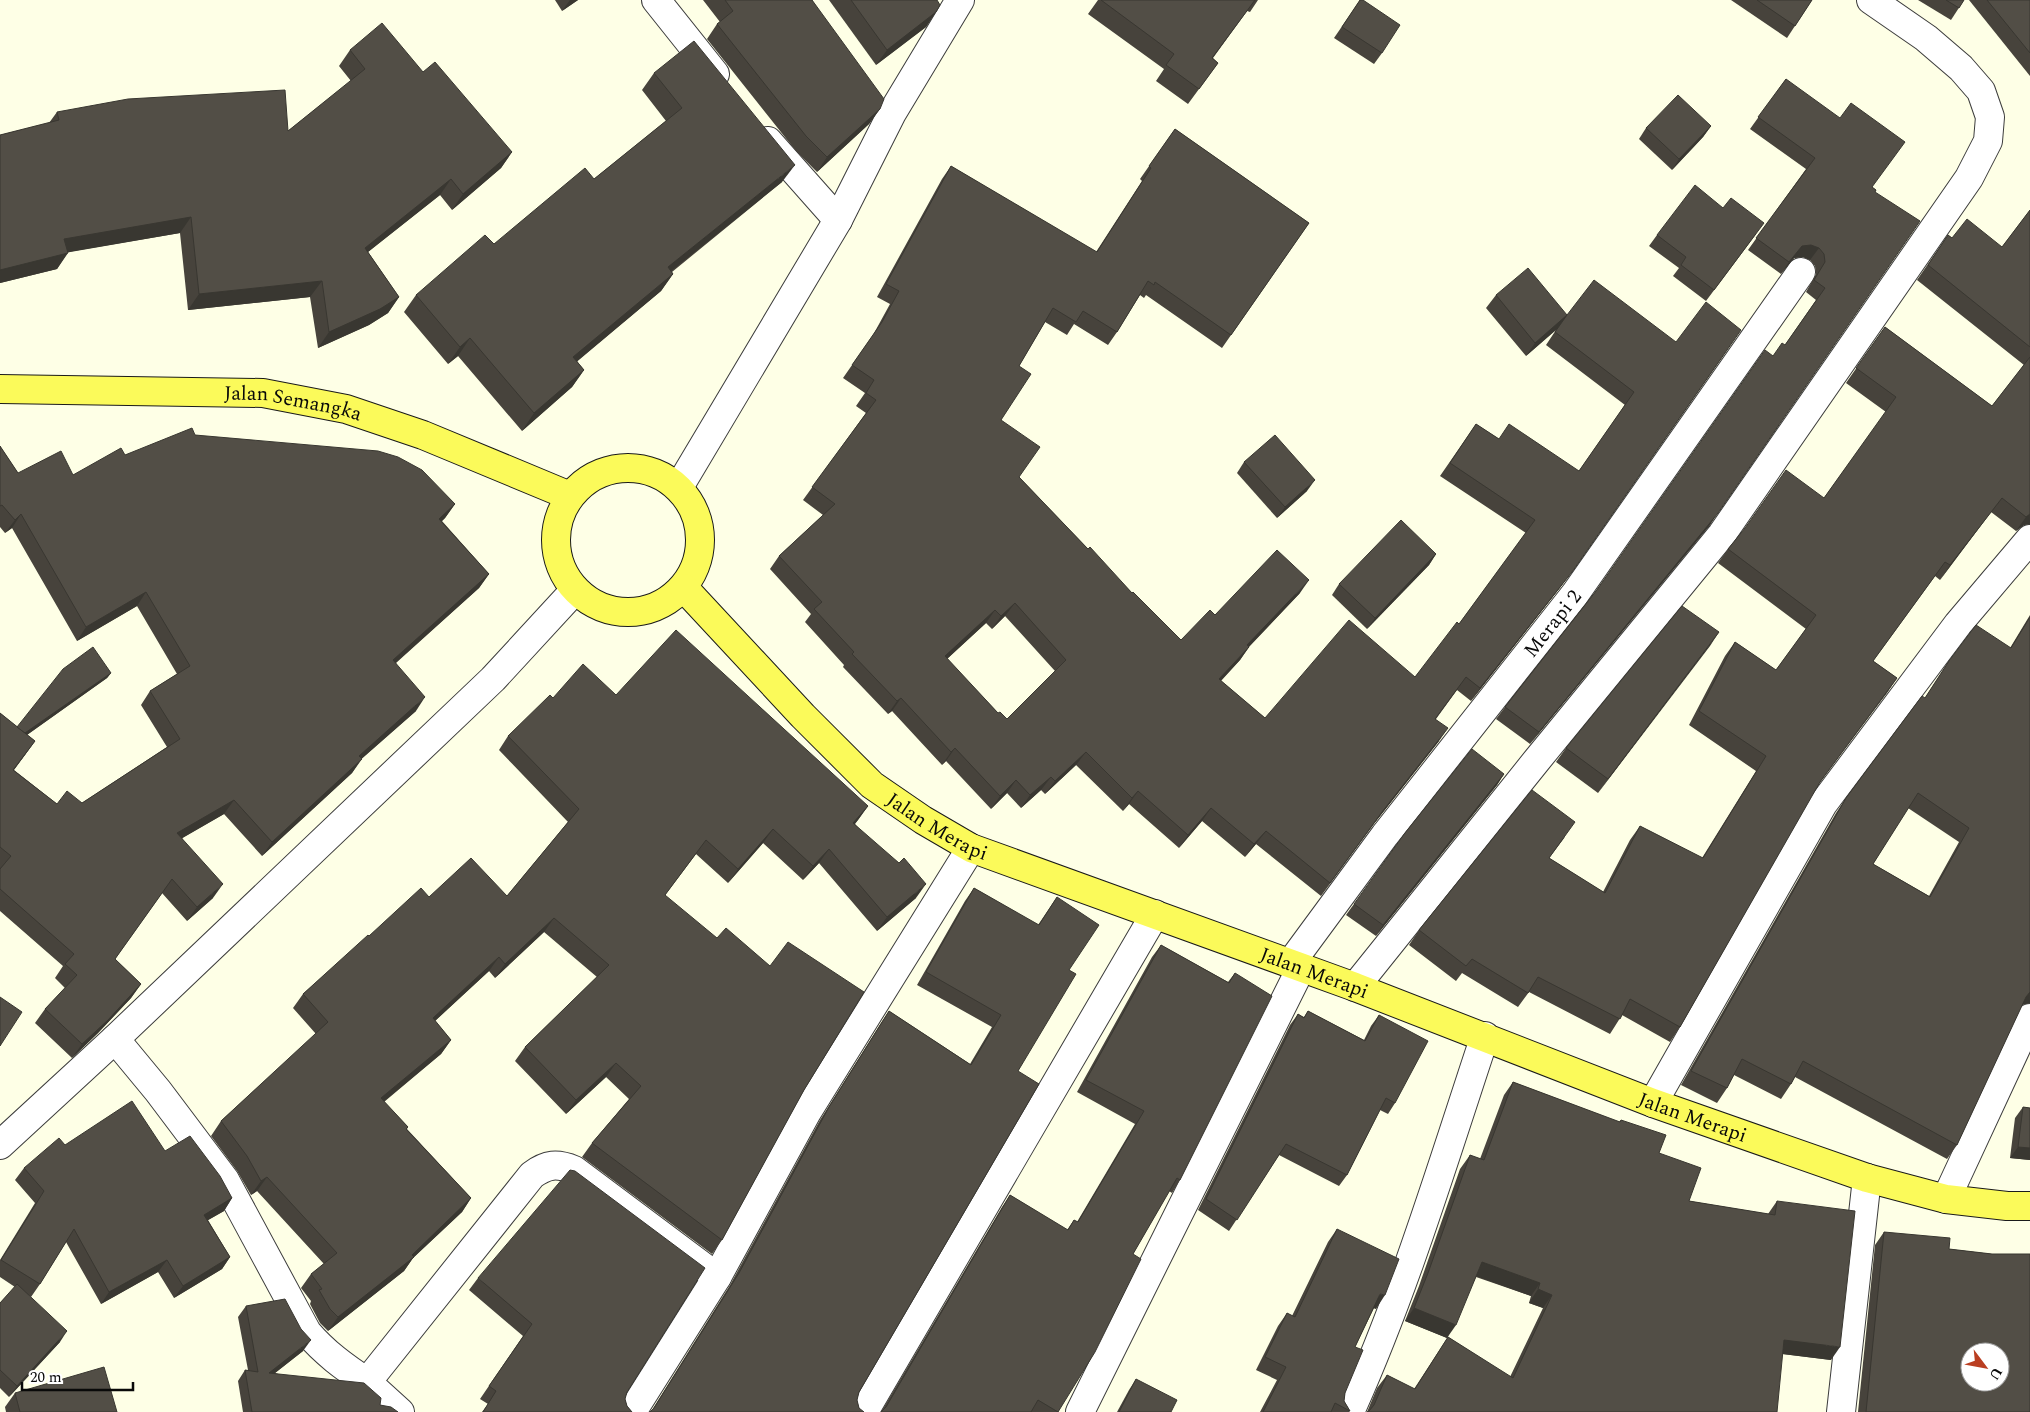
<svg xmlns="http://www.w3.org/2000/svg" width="2030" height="1412" font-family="Spectral,serif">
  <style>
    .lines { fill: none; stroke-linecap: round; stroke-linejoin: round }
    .minor-casing { stroke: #3c3c3c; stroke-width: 30 }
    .tertiary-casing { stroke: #3c3c3c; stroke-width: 30 }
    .primary-casing { stroke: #1a1a1a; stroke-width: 30 }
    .minor { stroke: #fff; stroke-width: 28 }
    .tertiary { stroke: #fff; stroke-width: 28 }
    .primary { stroke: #fbfa5a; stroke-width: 28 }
    .wall { fill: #47433c; fill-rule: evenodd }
    .shaded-wall { fill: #393731 }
    .building { fill: #524e46; stroke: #393731; fill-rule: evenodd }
    .labels { text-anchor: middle; stroke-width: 5; stroke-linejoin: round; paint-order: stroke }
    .street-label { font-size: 20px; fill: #090909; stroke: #fff }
  </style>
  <rect width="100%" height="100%" fill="#feffe6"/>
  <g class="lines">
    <g class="minor-casing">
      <g id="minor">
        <polyline points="656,0 715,74"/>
        <polyline points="768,141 838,220"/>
        <path id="s1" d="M1290,964L1385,835L1575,594L1801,272"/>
        <polyline points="1355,987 1537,760 1722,534 1969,178 1988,141 1990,117 1981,91 1961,68 1926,38 1871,0"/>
        <path d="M115,1039L158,1091L225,1180L307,1332C325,1353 344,1367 367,1382"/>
        <polyline points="1653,1103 1823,804 1958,624 2030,539"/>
        <polyline points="1946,1199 2030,1018"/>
        <path d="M400,1412L367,1382L532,1175C547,1164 557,1163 574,1170L717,1277"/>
        <polyline points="632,1412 717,1277 807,1112 971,848"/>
        <polyline points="864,1412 1155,914"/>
        <polyline points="1080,1412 1301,968"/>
        <path d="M1350,1412C1405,1290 1443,1162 1485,1036"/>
        <polyline points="1841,1412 1867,1178"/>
      </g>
    </g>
    <g class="tertiary-casing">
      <g id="tertiary">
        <polyline points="679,487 838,220 892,113 960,0"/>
        <polyline points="0,1145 115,1039 493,679 575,590"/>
      </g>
    </g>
    <g class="primary-casing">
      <g id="primary">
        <path id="s2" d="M0,389L263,393L346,409L423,435L570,496"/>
        <circle cx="628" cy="540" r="72"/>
        <path id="s3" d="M684,588L803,716L872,785L923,820L971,848L1355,987L1653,1103L1867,1178L1946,1199L2007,1206H2030"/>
      </g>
    </g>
    <use href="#minor" class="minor"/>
    <use href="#tertiary" class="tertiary"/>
    <use href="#primary" class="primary"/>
  </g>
  <g class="wall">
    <polygon points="555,0 578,0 562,11"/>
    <polygon points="703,0 812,0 880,109 869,124 817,172 796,151 707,39 717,24 720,22"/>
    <polygon points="829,0 937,0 936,12 926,27 876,65"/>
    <polygon points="1098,0 1258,0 1250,12 1247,11 1213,58 1218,63 1188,104 1156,81 1164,69 1088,14"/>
    <polygon points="1360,0 1382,53 1374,64 1334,38"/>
    <polygon points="1731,0 1812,0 1787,38"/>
    <polygon points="1918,0 1964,0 1951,20"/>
    <polygon points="1969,0 2030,0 2030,76"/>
    <polygon points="350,50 423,72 512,152 501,168 452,210 440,195 368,252 399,297 388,313 369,325 318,348 310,297 188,310 180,233 68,252 57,269 0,283 0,135 49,123 57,112 288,131 351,81 339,66"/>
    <polygon points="654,73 782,182 672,272 673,274 661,291 577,361 584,370 572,387 522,431 458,356 448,364 404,312 416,295 594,179 666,121 642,90"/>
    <polygon points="1786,79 1872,187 1876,190 1710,525 1530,744 1496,719 1505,707 1596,591 1773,356 1785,345 1816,300 1806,292 1816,274 1815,266 1810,260 1803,257 1794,258 1781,274 1748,250 1806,169 1750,129"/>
    <polygon points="1711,126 1703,137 1672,170 1639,139 1646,128"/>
    <path d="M1175,129L1309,223L1222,348L1146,295L1144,298L1140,295L1117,332L1108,345L1074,324L1067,335L1045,322L1019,366L1001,420L1019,477L1088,549L1132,593L1181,640L1215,615L1300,593L1249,647L1240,660L1221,681L1265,718L1415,677L1459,624L1526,533L1440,476L1476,424L1499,439L1579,471L1625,405L1546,345L1556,330L1526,356L1486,308L1496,295L1567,315L1676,342L1562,585L1471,701L1457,690L1436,719L1439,741L1373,825L1321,896L1256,844L1245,857L1202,821L1179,848L1129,804L1123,811L1076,765L1045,794L1041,790L1021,808L1007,793L991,809L946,761L942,765L892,711L888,714L843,667L844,665L805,622L811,614L770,569L779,556L823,515L803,500L866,413L856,406L865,393L843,378L873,335L890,304L877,297L942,179L951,166L1096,252L1142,181L1140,179ZM1005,616L1055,671L1007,719L998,713L947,659L986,623L992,629Z"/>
    <polygon points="2030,210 2030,524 2024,525 2016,531 1991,512 1940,580 1935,576 1873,661 1897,678 1817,786 1680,1027 1670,1042 1622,1015 1610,1034 1529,992 1518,1007 1462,973 1456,981 1409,945 1419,930 1565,837 1549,858 1603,892 1630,840 1640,826 1702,858 1756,771 1689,725 1725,656 1735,642 1776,670 1806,629 1718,563 1728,549 1824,498 1886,412 1846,383 1885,327 1992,406 2024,365 1917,280 1948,235 1952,238 2002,247"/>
    <polygon points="1756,234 1706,301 1673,276 1679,268 1649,246 1657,235"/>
    <polygon points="195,435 455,504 445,518 442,521 489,574 479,588 396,663 416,711 361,759 352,773 262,856 224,814 182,838 213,898 187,921 162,893 115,959 141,984 131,998 98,1033 72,1058 35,1023 45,1009 65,988 55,978 63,966 0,911 0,713 17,727 111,673 107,678 27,735 35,741 14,770 57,804 82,803 167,747 141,705 150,691 177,674 137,606 77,641 12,528 5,533 0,527 0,446 18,473 73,475 125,455"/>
    <polygon points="1244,462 1307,491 1277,518 1237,473"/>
    <polygon points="1436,554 1429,565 1367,629 1332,595 1339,584"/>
    <path d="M2030,615V1003L2022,1005L1957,1145L1947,1159L1795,1077L1791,1084L1781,1099L1734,1075L1727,1088L1717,1103L1681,1085L1836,813L1846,798L1925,698L1949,661L2010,648ZM1908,808L1959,842L1929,896L1873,864Z"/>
    <polygon points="1719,632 1598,793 1556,762 1566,748"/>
    <polygon points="616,695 868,806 855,824 916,898 877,931 819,863 803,880 763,843 728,883 696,854 665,895 804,1090 722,1240 712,1254 582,1157 592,1143 629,1099 606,1077 566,1114 515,1061 525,1047 597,977 544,932 495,978 489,971 435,1021 451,1040 441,1054 384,1102 408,1127 407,1129 471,1198 462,1212 413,1258 404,1271 328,1331 320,1323 310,1304 311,1301 301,1288 311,1274 324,1264 257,1191 251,1195 237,1171 211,1136 221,1121 316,1034 293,1008 303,994 369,936 429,897 507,896 568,822 499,750 508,736 553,698"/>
    <polygon points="1504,774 1497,785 1376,936 1346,915 1354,904"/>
    <polygon points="974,888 1038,925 1057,897 1069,970 1018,1071 859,1392 857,1400 859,1408 652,1410 730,1285 820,1120 881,1023 889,1011 970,1064 992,1027 917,985 965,901"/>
    <polygon points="1161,945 1228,982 1235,973 1180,1180 1172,1193 1169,1191 1133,1254 1058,1412 881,1412 1002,1207 1010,1195 1067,1230 1074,1220 1077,1222 1135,1124 1077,1092 1152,957"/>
    <polygon points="1308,1011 1364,1040 1371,1026 1379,1015 1395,1103 1388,1114 1380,1110 1347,1175 1339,1186 1279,1155 1229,1231 1198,1210 1290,1025 1298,1014 1304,1017"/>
    <polygon points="1513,1082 1619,1122 1621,1120 1659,1153 1689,1201 1768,1214 1777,1201 1831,1360 1783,1354 1367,1412 1377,1388 1387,1375 1414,1389 1448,1337 1510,1377 1543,1308 1529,1303 1531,1296 1476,1277 1447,1338 1405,1321 1419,1286 1460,1169 1470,1155 1480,1159 1504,1095"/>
    <polygon points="2023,1107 2030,1108 2030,1160 2010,1158 2015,1118"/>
    <polygon points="65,1145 165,1151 232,1198 224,1211 208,1220 230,1257 222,1269 174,1298 158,1272 101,1304 66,1242 40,1284 31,1297 28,1295 60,1342 9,1397 0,1388 0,1303 15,1287 0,1277 0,1260 35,1203 15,1180 24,1168"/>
    <polygon points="1337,1229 1376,1309 1374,1308 1355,1347 1345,1393 1344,1401 1350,1411 1349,1412 1260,1412 1277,1380 1256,1370 1278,1326 1287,1313 1292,1316 1328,1242"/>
    <polygon points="1884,1232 1949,1249 1992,1254 2030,1412 1858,1412 1875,1245"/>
    <polygon points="478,1278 627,1392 625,1399 627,1406 632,1412 482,1412 488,1404 480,1399 523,1336 469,1290"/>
    <polygon points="246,1306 303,1351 275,1373 380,1405 398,1412 243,1412 238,1381 245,1370 248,1370 238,1317"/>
    <polygon points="1136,1379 1171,1412 1117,1412 1129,1390"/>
    <polygon points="15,1393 117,1412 6,1412 5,1407"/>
  </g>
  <g class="shaded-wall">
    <polygon points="570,0 578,0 562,11"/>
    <polygon points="936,12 926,27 876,65 887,50"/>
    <polygon points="880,109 869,124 817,172 827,157"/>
    <polygon points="1711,126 1703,137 1672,170 1679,159"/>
    <polygon points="512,152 501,168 452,210 463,194"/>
    <polygon points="795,165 782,182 655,284 668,267"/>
    <polygon points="451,179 440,195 354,263 365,248"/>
    <polygon points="191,217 180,233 53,255 64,239"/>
    <polygon points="1811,245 1819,248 1810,260 1803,257 1794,258 1781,274 1789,262 1802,246"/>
    <polygon points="68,253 57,269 0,283 0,270"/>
    <polygon points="673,274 661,291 561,375 573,357"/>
    <polygon points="322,281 310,297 188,310 199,294"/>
    <polygon points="399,297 388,313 369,325 318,348 329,332"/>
    <polygon points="1567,315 1558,328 1526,356 1535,343"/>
    <polygon points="470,338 458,356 448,364 460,347"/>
    <polygon points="1732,343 1562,585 1471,701 1480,688"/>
    <polygon points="584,370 572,387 522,431 534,413"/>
    <polygon points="1315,480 1307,491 1277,518 1285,507"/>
    <polygon points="2002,498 1991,512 1940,580 1950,565"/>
    <polygon points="455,504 445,518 429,533 439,519"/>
    <polygon points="1718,513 1710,525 1530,744 1539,732"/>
    <polygon points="21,514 12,528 5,533 15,520"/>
    <polygon points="2030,514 2030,524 2024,525 2016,531 2026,517"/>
    <polygon points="1436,554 1429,565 1367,629 1375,618"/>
    <polygon points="489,574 479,588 383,674 393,660"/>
    <polygon points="1309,580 1300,593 1238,658 1247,645"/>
    <polygon points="146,592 137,606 77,641 86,627"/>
    <polygon points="1015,603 1005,616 992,629 1001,616"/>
    <polygon points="995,610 986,623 936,669 945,656"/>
    <polygon points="1719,632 1710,646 1598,793 1608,779"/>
    <polygon points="1249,647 1240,660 1210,692 1219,679"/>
    <polygon points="111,673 107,678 14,744 18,738"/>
    <polygon points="1897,678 1887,693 1809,796 1820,782"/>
    <polygon points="425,697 416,711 349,770 359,756"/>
    <polygon points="901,698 892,711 888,714 897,701"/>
    <polygon points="1448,728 1439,741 1373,825 1321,896 1382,812"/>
    <polygon points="35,741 25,755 3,784 13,770"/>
    <polygon points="955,748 946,761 942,765 951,752"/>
    <polygon points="1086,752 1076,765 1045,794 1055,781"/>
    <polygon points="362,759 352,773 262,856 272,842"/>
    <polygon points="1504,774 1497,785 1376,936 1383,925"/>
    <polygon points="1051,777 1041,790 1021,808 1030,795"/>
    <polygon points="1016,780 1007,793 991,809 1000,796"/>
    <polygon points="1138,791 1129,804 1123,811 1132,798"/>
    <polygon points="234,800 224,814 167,847 177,833"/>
    <polygon points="868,806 858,820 843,837 853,823"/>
    <polygon points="1211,808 1202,821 1179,848 1188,835"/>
    <polygon points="773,829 763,843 728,883 738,869"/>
    <polygon points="1266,831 1256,844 1245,857 1254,844"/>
    <polygon points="829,849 819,863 803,880 813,866"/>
    <polygon points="223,884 213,898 187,921 197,907"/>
    <polygon points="926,884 916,898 877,931 887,917"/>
    <polygon points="554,918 544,932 495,978 505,964"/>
    <polygon points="499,957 489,971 423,1032 433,1018"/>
    <polygon points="141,984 131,998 98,1033 72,1058 82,1044"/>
    <polygon points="2030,992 2030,1003 2021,1005 2026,997"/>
    <polygon points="451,1040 441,1054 371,1112 381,1098"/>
    <polygon points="616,1063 606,1077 566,1114 576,1100"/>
    <polygon points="2018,1147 2030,1148 2030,1160 2010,1158"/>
    <polygon points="267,1177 257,1191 251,1195 261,1181"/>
    <polygon points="232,1198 224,1211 196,1227 204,1215"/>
    <polygon points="471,1198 462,1212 413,1258 404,1271 328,1331 338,1317 412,1255"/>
    <polygon points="230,1257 222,1269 174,1298 183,1286"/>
    <polygon points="167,1260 158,1272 101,1304 109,1292"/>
    <polygon points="1482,1262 1540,1283 1531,1296 1473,1275"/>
    <polygon points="1538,1289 1552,1295 1543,1308 1529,1303"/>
    <polygon points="1380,1294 1385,1295 1376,1309 1371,1307"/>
    <polygon points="1414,1308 1456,1325 1447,1338 1405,1321"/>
    <polygon points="67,1331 60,1342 9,1397 17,1386"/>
    <polygon points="311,1340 303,1351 261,1384 269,1373"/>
    <polygon points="1784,1340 1840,1347 1831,1360 1775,1353"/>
  </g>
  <g class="building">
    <polygon points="725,0 812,0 884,99 880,109 827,157 806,136 717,24 733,11"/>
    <polygon points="851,0 937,0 940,5 936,12 887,50"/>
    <polygon points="1101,0 1255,0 1212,58 1218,63 1199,89 1166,65 1174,54"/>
    <polygon points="1360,0 1363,0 1400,25 1382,53 1342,27"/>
    <polygon points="1757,0 1812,0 1795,26"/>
    <polygon points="1946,0 1964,0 1959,8"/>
    <polygon points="1987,0 2030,0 2030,53"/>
    <polygon points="382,23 423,72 435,62 512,152 463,194 451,179 365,248 399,297 380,309 329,332 322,281 199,294 191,217 64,239 68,253 0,270 0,135 59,120 57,112 128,99 285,90 288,131 365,69 350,50"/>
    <polygon points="694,41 795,165 668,267 673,274 573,357 584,370 534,413 470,338 460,347 416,295 485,235 494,244 585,168 594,179 682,108 654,73"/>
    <polygon points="1786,79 1840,118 1851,103 1905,142 1872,187 1876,190 1875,192 1920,221 1718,513 1539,732 1505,707 1596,591 1765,350 1773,356 1782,343 1785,345 1825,288 1814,280 1825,262 1824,254 1819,248 1811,245 1802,246 1789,262 1756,238 1815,158 1758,117"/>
    <polygon points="1678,95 1711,126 1679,159 1646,128"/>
    <path d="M1175,129L1309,223L1231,335L1155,282L1154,285L1148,281L1117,332L1083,311L1076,322L1053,308L1019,366L1031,374L1001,420L1040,447L1019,477L1088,549L1090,547L1132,593L1133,592L1181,640L1210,610L1215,615L1277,550L1309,580L1247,645L1249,647L1219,679L1265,718L1349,620L1415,677L1457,622L1459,624L1535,520L1450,463L1476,424L1499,439L1509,424L1579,471L1634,392L1555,332L1567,315L1535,343L1496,295L1528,268L1567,315L1594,280L1676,342L1706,302L1741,330L1572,572L1480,688L1466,677L1435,719L1448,728L1382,812L1330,883L1266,831L1254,844L1211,808L1188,835L1138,791L1132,798L1086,752L1055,781L1051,777L1030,795L1016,780L1000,796L955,748L951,752L901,698L897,701L852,654L854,652L814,609L822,602L779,556L835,504L812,487L876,400L866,393L874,380L852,365L882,322L899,291L886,284L951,166L1097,252L1151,168L1149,166ZM1015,603L1066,660L1007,719L1000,712L998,713L945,656L995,610L1001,616Z"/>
    <polygon points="1695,185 1723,208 1731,198 1764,223 1714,290 1681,265 1686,257 1657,235"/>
    <polygon points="2030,210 2030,347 1928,265 1948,235 1952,238 1967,219 2002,247"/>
    <polygon points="1885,327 1992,406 2030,357 2030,514 2026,517 2002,498 1950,565 1945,562 1873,661 1897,678 1820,782 1680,1027 1630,999 1620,1019 1538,977 1528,993 1472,959 1466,966 1419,930 1532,790 1575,822 1549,858 1605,893 1640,826 1703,858 1766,756 1699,711 1735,642 1776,670 1816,615 1728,549 1745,528 1786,470 1824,498 1896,397 1856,368"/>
    <polygon points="192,428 195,435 378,451 398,457 422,470 455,504 439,519 489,574 393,660 425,697 359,756 362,759 272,842 234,800 177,833 223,884 197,907 172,879 115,959 141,984 108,1020 82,1044 45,1009 77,975 65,964 74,954 0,889 0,869 11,856 0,847 0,713 35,741 13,770 57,804 67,791 82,803 180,739 150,691 190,666 146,592 86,627 21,514 15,520 2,505 0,506 0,446 18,473 61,451 73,475 121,448 125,455"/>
    <polygon points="1275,435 1315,480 1285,507 1244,462"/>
    <polygon points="1401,520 1436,554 1375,618 1339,584"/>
    <polygon points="1682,606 1719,632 1608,779 1566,748"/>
    <path d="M2030,617V992L2026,997L1957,1145L1803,1061L1791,1084L1742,1059L1727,1088L1691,1071L1846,798L1922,696L1925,698L1949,661L1976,625L2011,648ZM1918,793L1969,828L1930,897L1873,864Z"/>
    <polygon points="676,630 868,806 853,823 899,863 904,858 926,884 887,917 829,849 813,866 773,829 738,869 706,840 665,895 717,938 726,928 770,966 788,942 864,992 804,1090 722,1240 592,1143 641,1086 616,1063 576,1100 525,1047 609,965 554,918 505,964 499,957 433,1018 451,1040 381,1098 408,1127 406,1129 471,1198 412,1255 414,1257 338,1317 330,1309 319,1290 322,1289 311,1274 337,1253 267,1177 261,1181 247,1156 221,1121 328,1022 303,994 368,935 369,936 421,888 429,897 471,858 507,896 579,809 508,736 550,695 553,698 583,664 616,695"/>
    <polygon points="93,647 111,673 25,733 17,727 63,669"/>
    <polygon points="1472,749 1504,774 1383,925 1354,904 1405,833"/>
    <polygon points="974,888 1039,925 1057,897 1099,925 1069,970 1076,974 1018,1071 1039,1084 859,1392 857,1400 859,1408 864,1412 650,1412 654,1408 739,1273 829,1107 889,1011 971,1065 1001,1015 926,972"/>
    <polygon points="1161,945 1229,983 1235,973 1272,996 1180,1180 1177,1178 1133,1254 1141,1259 1095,1352 1058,1412 1038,1400 1031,1412 881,1412 886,1407 1010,1195 1068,1230 1074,1220 1078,1222 1144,1111 1086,1080"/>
    <polygon points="0,997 22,1012 0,1046"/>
    <polygon points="1308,1011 1365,1041 1379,1015 1428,1041 1395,1103 1386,1098 1347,1175 1286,1144 1237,1220 1206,1199 1298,1014 1304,1018"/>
    <polygon points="1513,1082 1620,1122 1621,1120 1666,1135 1659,1153 1701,1168 1689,1201 1775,1215 1777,1201 1855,1211 1840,1347 1784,1340 1777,1412 1367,1412 1369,1411 1374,1405 1387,1375 1415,1389 1448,1337 1513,1378 1552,1295 1538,1289 1540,1283 1482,1262 1456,1325 1414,1308 1428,1273 1470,1155 1484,1160"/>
    <polygon points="132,1101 165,1151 190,1136 220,1176 232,1198 204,1215 230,1257 183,1286 167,1260 109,1292 74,1229 40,1284 1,1260 44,1191 24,1168 59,1138 65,1145"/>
    <polygon points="2023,1107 2030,1108 2030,1148 2018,1147"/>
    <polygon points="570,1170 575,1171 705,1268 627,1392 625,1399 627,1406 632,1412 483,1412 496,1391 489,1386 532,1324 478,1278"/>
    <polygon points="1337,1229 1399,1259 1385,1295 1380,1294 1355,1347 1363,1350 1345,1393 1344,1401 1350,1411 1335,1403 1331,1412 1263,1412 1286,1367 1265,1357 1287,1313 1295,1317"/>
    <path d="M1884,1232L1950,1238L1949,1249L1992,1254H2030V1412H1866ZM1970,1352H2000V1382H1970Z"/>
    <polygon points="17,1284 67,1331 17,1386 0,1370 0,1303"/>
    <polygon points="285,1299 301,1329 311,1340 269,1373 364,1383 381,1398 380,1405 391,1407 398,1412 252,1412 245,1370 258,1372 246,1306"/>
    <polygon points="104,1367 117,1412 20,1412 15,1393"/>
    <polygon points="1136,1379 1177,1400 1171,1412 1119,1412"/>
  </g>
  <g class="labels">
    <g class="street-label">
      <text dy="7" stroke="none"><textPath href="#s2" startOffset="294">Jalan Semangka</textPath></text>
      <text dy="7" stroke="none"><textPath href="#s1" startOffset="430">Merapi 2</textPath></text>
      <text dy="7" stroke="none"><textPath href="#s3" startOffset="350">Jalan Merapi</textPath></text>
      <text dy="7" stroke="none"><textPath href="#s3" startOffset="755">Jalan Merapi</textPath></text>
      <text dy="7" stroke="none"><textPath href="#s3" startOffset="1160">Jalan Merapi</textPath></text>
    </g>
  </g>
  <g transform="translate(1985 1367) rotate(122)"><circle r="24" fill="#ffffff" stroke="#9d9d9d"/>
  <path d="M0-4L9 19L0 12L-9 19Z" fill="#ba3e21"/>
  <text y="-8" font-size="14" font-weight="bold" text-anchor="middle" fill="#090909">U</text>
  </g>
  <path d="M22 1382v8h111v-8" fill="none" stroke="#090909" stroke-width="2.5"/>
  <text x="30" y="1382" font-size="15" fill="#090909" stroke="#ffffff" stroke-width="4" paint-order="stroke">20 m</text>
</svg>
